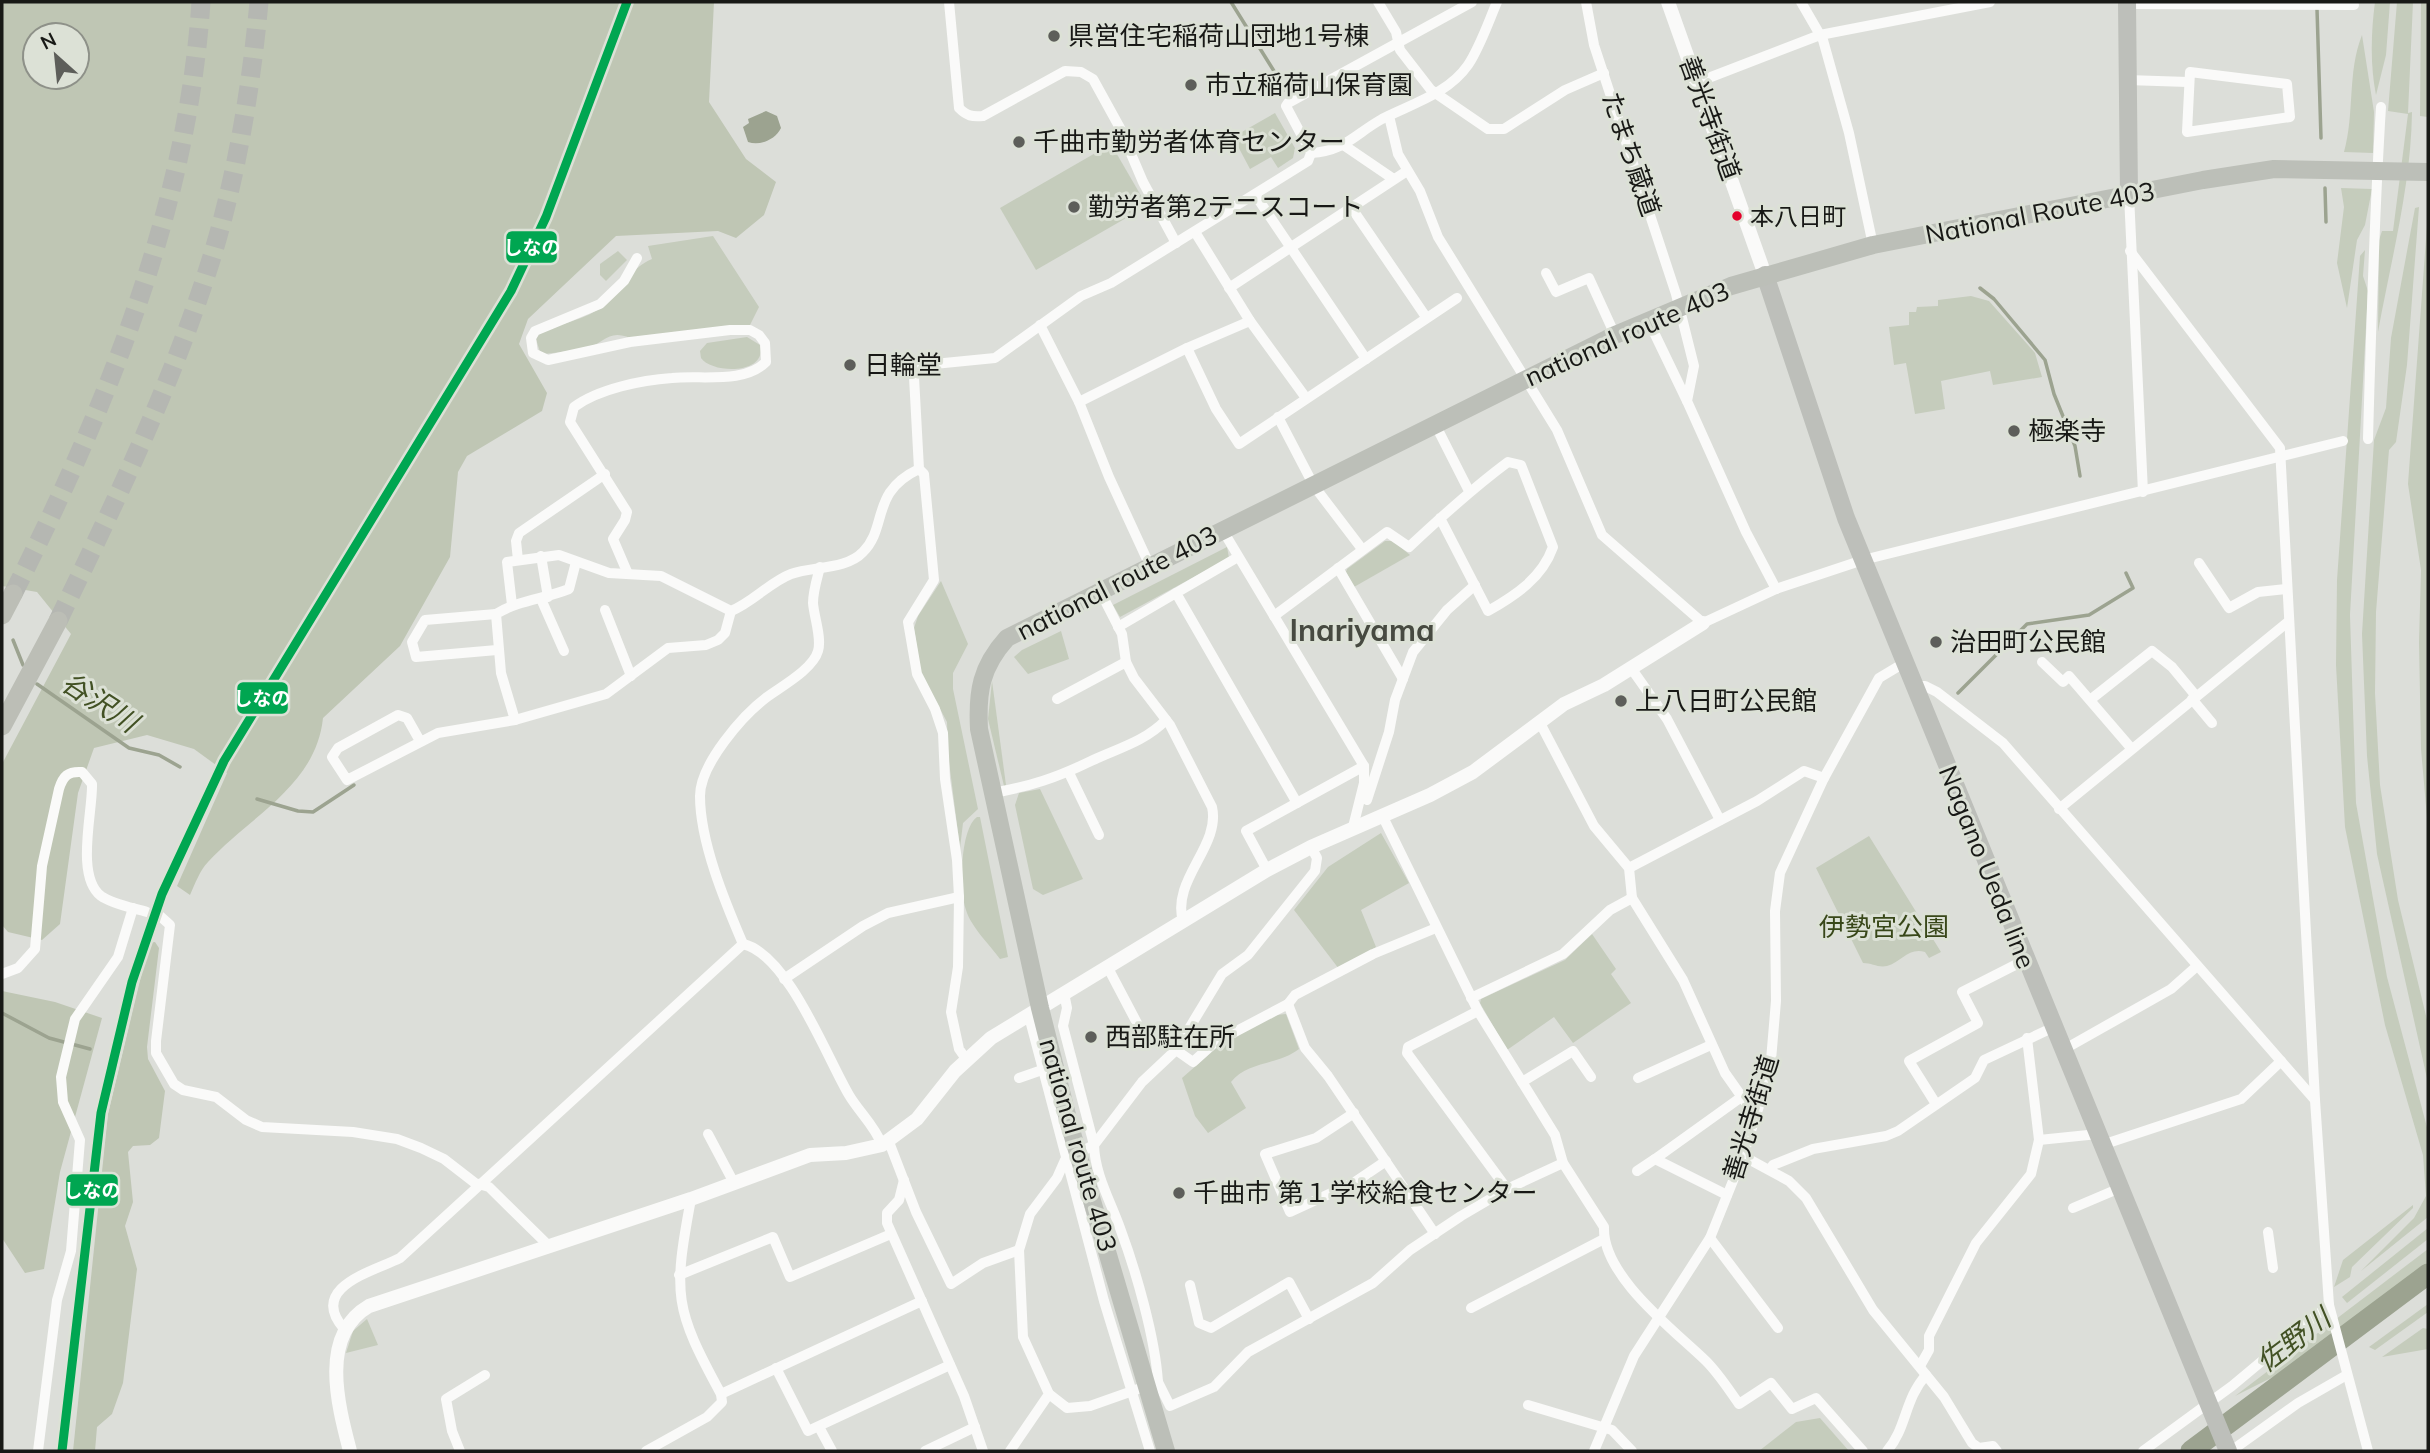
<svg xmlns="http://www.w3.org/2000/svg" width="2430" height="1453" font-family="Mulish,'Noto Sans JP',sans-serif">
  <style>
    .green { fill: #c5ccbc }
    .forest { fill: #bfc6b4; fill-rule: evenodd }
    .water { fill: #9ca390 }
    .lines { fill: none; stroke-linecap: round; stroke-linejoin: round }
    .stream { stroke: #9ca390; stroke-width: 3.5 }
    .river { stroke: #9ca390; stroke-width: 21 }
    .motorway-tunnel { stroke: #b5b7b2; stroke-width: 19; stroke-dasharray: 19 10; stroke-linecap: butt }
    .minor { stroke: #fafaf9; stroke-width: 10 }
    .tertiary { stroke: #fafaf9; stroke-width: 14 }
    .primary { stroke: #bdbfba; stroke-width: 18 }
    .trunk { stroke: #bcbfb8; stroke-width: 18 }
    .motorway { stroke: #bcbeb6; stroke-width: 19 }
    .rail-1-casing { stroke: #dce1d6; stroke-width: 14 }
    .rail-1 { stroke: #00a651; stroke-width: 9 }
    .poi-dot { fill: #5d5e5a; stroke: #dce1d6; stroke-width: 2.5 }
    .bus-dot { fill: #e4002b; stroke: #dce1d6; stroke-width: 2.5 }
    .labels { text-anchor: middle; stroke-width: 6; stroke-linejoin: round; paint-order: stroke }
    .bus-label { font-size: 24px; fill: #181916; stroke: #dce1d6; text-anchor: start }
    .poi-label { font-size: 26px; fill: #181916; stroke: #dce1d6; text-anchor: start }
    .street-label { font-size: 26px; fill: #181916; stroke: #dce1d6 }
    .park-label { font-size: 26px; fill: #384719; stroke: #dce1d6 }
    .water-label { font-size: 28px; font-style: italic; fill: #425124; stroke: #dce1d6 }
    .quarter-label { font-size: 30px; font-weight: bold; fill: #474a41; stroke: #dce1d6 }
    .line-badge { stroke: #dce1d6; stroke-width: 2.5 }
    .badge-label { font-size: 19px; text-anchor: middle; font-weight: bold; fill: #fff }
  </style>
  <rect width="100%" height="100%" fill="#dcded9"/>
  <g class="green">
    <path d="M2375,2H2390L2386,55L2376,95C2370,66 2371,31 2375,2Z"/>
    <path d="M2397,2H2413L2408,113L2412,112C2411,186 2391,260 2378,332L2379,240L2382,231H2393L2408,114L2388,111Z"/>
    <polygon points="2421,2 2428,2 2428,117 2420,116"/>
    <path d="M2362,35L2374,112L2373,153L2344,152C2355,113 2347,73 2362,35Z"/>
    <polygon points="1275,113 1295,148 1293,158 1278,168 1271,157 1250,169 1233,137"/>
    <polygon points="1111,144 1147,206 1036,270 1000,208"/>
    <polygon points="2341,188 2372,189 2365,225 2357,240 2347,308 2337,263 2344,207"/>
    <polygon points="2419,207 2407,365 2396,442 2389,450 2376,612 2375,693 2380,785 2398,900 2428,1024 2428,1083 2377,854 2367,756 2362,634 2374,440 2386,408 2391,338 2415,208"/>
    <polygon points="2428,212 2428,829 2421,749 2419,642 2421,570 2408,484"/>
    <path d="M713,236L759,307L750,325L630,338C608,329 605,343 589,347C574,351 559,352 544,354L540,352L536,339L540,333C561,322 586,321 605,304C622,289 630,268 652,259L648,246Z"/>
    <polygon points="2365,250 2363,276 2368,291 2350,615 2356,803 2387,977 2428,1131 2428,1217 2361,1271 2414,1218 2426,1196 2423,1155 2385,1025 2345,827 2336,665 2337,580 2360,256"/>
    <polygon points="618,251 627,260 606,281 600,275 600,264"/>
    <polygon points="1971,296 1989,301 2035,353 2042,377 1993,385 1990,371 1941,381 1945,409 1915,414 1906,363 1894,365 1889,327 1909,325 1909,312 1916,312 1917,307 1938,306 1938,300"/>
    <path d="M747,337L760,345C768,375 712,374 701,358L700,351L707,343Z"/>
    <polygon points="1385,541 1393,541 1410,555 1354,587 1346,572 1347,569"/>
    <polygon points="1227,547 1229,558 1120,617 1113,605"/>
    <polygon points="941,581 968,644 953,673 953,689 978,809 963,823 960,848 948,754 947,722 921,673 914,628 918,616"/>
    <polygon points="1061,631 1069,659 1028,674 1014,657 1022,650"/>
    <polygon points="992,681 1006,785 1004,786 988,719"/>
    <polygon points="1040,789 1083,879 1043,895 1033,889 1015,805 1019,793"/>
    <path d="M977,817H980L1008,957L1000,959C990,945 971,927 966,910C959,890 960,829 977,817Z"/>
    <polygon points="1381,833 1409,883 1361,910 1376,947 1339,969 1294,910 1328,867"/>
    <path d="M1869,836L1941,952L1929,958L1925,952C1909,947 1901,962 1887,966C1878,968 1872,963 1863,963L1816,868Z"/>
    <polygon points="1592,934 1616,969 1611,974 1631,1003 1573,1043 1554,1017 1507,1050 1480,1003 1481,999 1565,960"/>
    <path d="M1286,1014L1299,1049C1279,1065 1247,1061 1231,1082L1246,1108L1208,1133L1195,1116L1182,1078L1222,1043L1276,1015Z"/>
    <polygon points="2413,1205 2413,1208 2352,1267 2350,1277 2334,1287 2343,1260"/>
    <polygon points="2428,1228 2428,1239 2347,1303 2342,1297"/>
    <polygon points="2428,1249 2428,1287 2330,1352 2305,1361 2235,1396"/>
    <polygon points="2428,1304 2428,1312 2375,1350 2369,1347"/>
    <polygon points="367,1319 378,1345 346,1353 353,1331"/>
    <polygon points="2423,1328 2428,1329 2428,1349 2382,1357"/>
    <polygon points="1820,1418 1849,1451 1759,1451 1796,1422"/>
  </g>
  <g class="forest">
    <path d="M2,2H714L709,102L746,159L776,182L764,215L736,238L718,231L616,236L528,319L519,344L547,393L542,411L467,456L458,472L450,557L400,646L323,718C316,786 250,816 208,862C200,870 195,884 190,895L177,886L227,773L194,749L147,735L94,748L78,793L60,924L42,940L8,932L2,925V764L71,634L37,592L2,586ZM35,35H77V77H35Z"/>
    <polygon points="155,942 159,948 147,1047 148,1059 165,1091 159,1138 150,1145 133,1146 128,1152 133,1202 125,1226 137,1269 123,1383 112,1414 97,1427 95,1451 73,1451 108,1114 149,943"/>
    <polygon points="2,991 55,1002 102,1018 60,1172 44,1269 25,1273 2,1238"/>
  </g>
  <path class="water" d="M766,111L777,116L781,128C775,140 760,146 748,142L743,127L749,123L748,119Z"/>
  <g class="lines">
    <g class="stream">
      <polyline points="1231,2 1287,92"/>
      <polyline points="2317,9 2321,138"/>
      <polyline points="2325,188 2326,222"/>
      <polyline points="1980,288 1994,299 2045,360 2054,394 2075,446 2080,476"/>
      <polyline points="13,640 23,665"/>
      <polyline points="37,684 129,748 159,755 180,767"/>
      <polyline points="1958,693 2027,624 2089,615 2133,588 2126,573"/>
      <polyline points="257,799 298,811 313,812 354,785"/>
      <polyline points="2,1013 49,1038 90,1049"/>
    </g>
    <polyline class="river" points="2191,1451 2428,1274"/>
    <g class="motorway-tunnel">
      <path d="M13,594C106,408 187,211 201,2"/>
      <path d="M58,621C114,505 171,387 210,263C236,180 251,89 259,2"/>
    </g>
    <g class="minor">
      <path d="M949,2L959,108C967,116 972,117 983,116L1065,71L1081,72L1093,79L1120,128L1143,182L1176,243"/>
      <polyline points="1378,2 1396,32 1400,50 1431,90 1488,129 1504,129 1565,90 1604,73"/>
      <polyline points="1586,2 1594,45 1676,294 1694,366 1687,401 1746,532 1776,589"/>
      <polyline points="1801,2 1823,40 1849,133 1873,245"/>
      <polyline points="2127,4 2354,5"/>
      <polygon points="2190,72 2287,84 2290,117 2187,132"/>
      <polyline points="2127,80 2188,82"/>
      <polyline points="1698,82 1820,35 1990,2"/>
      <polyline points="1389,116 1398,154 1420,191 1438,237 1557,430 1602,535 1703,623 1776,589 1863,560 2343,441"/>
      <polyline points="1345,146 1392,178"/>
      <path d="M1311,153C1345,151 1355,134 1382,119C1411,104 1448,94 1468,65C1480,47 1488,23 1497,2"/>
      <polyline points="2129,195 2143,492"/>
      <polyline points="1256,196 1366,359"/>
      <polyline points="1351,207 1426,317"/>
      <polyline points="1195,232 1250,321 1306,398"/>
      <polyline points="2130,251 2280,448 2315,1100"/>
      <polyline points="1546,273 1556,292 1589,278 1615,335"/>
      <polyline points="1229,288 1407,171"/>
      <polyline points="1648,320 1687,401"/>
      <polyline points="1250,321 1187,348 1216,409 1239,444 1457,298"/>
      <polyline points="1040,325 1079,402 1109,477 1150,566"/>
      <polyline points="1079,402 1187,348"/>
      <polyline points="1278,417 1314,486 1362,549"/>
      <polyline points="1435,424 1469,491"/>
      <path d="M2368,439C2371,328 2374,218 2381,107"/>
      <polyline points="1222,529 1364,766 1364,783 1353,827"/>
      <polyline points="541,556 548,597"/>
      <polyline points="1238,557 1176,593 1297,803"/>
      <polyline points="518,560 516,541 519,533 605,474"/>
      <polyline points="2199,563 2229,608 2258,592 2286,589"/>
      <polyline points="1338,568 1403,679"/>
      <path d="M628,574L613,539L625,520L627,512L570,422L574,407C598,389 642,380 672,378C702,375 744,384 766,362L765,343L759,335L750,330H730L630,342L548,360L533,353L531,338L535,331L600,304L624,281L637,258"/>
      <path d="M1100,591L1122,634L1126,662L1134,678L1170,725L1212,807C1221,846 1171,880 1183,921"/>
      <polyline points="541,599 564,651"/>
      <path d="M512,605L507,562L559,555L609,573L661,576L731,611C753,602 770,582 791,574C813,566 846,570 863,552C888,527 870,492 919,469"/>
      <polyline points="605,610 631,676"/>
      <polyline points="496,614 425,620 412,642 416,657 497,650"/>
      <path d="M1274,616L1387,532L1409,547C1441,517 1473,488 1508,462L1521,465L1553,547C1542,578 1516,595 1488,611L1440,518"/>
      <polyline points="1118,627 1176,593"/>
      <polyline points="2042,662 2063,682 2069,676 2131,748"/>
      <polyline points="1631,668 1667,719 1720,820"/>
      <polyline points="1913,686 1925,686 1937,692 2003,743 2315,1100 2329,1305 2368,1451"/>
      <polyline points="1057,699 1126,662"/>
      <polyline points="2192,699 2212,723"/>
      <polyline points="2090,700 2152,651 2172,667 2196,696"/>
      <path d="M515,720L501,673L496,614C519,600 544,599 569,589L576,562"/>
      <polyline points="1539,721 1594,826 1629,868 1632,898 1683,980 1725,1073 1756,1117"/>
      <polyline points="420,741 407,718 398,715 338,748 332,757 347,780 438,733 515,720 606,694 668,648 706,645 718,640 725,633 731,611"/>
      <polyline points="1069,773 1099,835"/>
      <path d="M993,793C1031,786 1056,778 1091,761C1119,748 1144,742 1166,720"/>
      <polyline points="1367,800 1389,732 1395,700 1413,652 1447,610 1475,585"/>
      <polyline points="2059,809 2289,621"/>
      <path d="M1382,815L1478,1011L1555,1135L1563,1163L1604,1227C1602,1276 1674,1330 1706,1361C1719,1374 1729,1390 1739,1404L1771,1383L1792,1409L1816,1398L1863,1451"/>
      <polyline points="1629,868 1757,801 1804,771 1824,778"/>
      <polyline points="1267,870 1246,831 1364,766"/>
      <polyline points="160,916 170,925 156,1041 156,1053 174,1084 183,1090 216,1097 246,1120 262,1127 353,1132 397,1139 421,1148 444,1159 475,1183 489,1187 549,1246"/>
      <path d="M743,944C788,954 827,1058 849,1095C859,1112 875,1126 882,1145"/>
      <polyline points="1107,966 1137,1023"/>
      <path d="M2,974L18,968L35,949L42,866L59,789C63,776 68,771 82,772L92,784C93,811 75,876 101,896C112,904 134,908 147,912"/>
      <polyline points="784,979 863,926 888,913 959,897"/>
      <path d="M1064,993L1067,1008L1063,1026L1094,1145C1095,1175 1110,1200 1120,1228C1136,1271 1155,1337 1158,1382"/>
      <polyline points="1471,998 1563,954 1610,910 1632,898"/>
      <polyline points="1288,1004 1305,1048 1328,1076 1435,1234"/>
      <polyline points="1478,1011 1408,1047 1407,1053 1507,1189"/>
      <polyline points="1031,1024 1104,1301 1150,1451"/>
      <polyline points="1176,1050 1193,1062 1214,1043 1288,1004 1295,995 1373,954 1436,928"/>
      <polyline points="2063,1050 2171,989 2197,966"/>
      <polyline points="966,1059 959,1049 951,1012 958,967 959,897 957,860 945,779 943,733 935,709 917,674 908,622 934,580 924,474 919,469 914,377 924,365 995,358 1081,296 1111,283 1308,161 1311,153 1286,106 1288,103 1472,2"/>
      <polyline points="1019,1078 1042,1070"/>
      <polyline points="1638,1078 1711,1045"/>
      <polyline points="1522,1082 1573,1051 1591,1077"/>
      <polyline points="1936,1104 1909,1061 1978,1023 1962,992 2025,960"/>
      <polyline points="1354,1113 1316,1138 1265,1154 1290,1212 1355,1182 1386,1161"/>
      <polyline points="708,1134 734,1183"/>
      <polyline points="2039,1140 2098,1134"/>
      <polyline points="889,1142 916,1212 951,1284 983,1263 1019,1250"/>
      <polyline points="2102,1145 2241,1099 2281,1061"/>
      <polyline points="1743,1156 1789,1181 1806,1198 1873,1310 1944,1397 1972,1443 1979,1448 1993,1446 1997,1451"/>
      <polyline points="1770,1169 1773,1165 1813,1149 1886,1136 1898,1131 1975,1078 1984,1060 2054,1027"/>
      <polyline points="1637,1171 1655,1159"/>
      <polyline points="904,1180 899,1200 887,1213 887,1223 964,1396 983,1451"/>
      <polyline points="1727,1195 1655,1159 1740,1098"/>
      <polyline points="2073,1208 2120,1188"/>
      <polyline points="2268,1232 2273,1268"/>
      <polyline points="1710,1238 1778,1328"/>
      <polyline points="679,1275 773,1237 790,1277 891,1234"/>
      <polyline points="1190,1285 1199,1323 1211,1328 1289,1282 1309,1319"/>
      <polyline points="1471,1308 1604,1239"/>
      <path d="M344,1329C308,1287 372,1272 400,1258L743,944C725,902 700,842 700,796C700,764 743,715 767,697C782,686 813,669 818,651C822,638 814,617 813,603C813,591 817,579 820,567"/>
      <polyline points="1920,1366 1929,1350 1929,1336 1976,1243 2031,1174 2039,1140 2027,1038"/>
      <polyline points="776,1368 808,1431 950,1365"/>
      <polyline points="721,1394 922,1301"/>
      <polyline points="1049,1394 1067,1408 1090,1406 1158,1382 1170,1406 1214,1387 1248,1352 1373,1283 1410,1250 1461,1216 1507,1189 1563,1163"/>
      <polyline points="1528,1405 1612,1430 1632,1451"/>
      <polyline points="819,1427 832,1451"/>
      <polyline points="38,1451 57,1300 71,1251 80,1140 63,1102 61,1077 75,1019 118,957 133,908"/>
      <polyline points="460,1451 452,1431 446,1399 485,1375"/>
      <path d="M646,1451L707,1417L722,1402L721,1394C674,1308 673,1295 691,1199"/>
      <polyline points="925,1451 975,1427"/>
      <polyline points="1010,1451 1049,1394 1023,1337 1019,1250 1030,1214 1057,1178 1065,1160 1094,1145 1142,1082 1176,1050 1222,974 1248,955 1315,871 1317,858 1311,847"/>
      <polyline points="1594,1451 1634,1356 1710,1238 1743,1156 1770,1072 1776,1001 1775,911 1780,873 1824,778 1879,678 1904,663"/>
      <path d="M1887,1451C1907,1428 1904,1400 1926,1375"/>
      <polyline points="2143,1451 2232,1386 2329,1305"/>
      <polyline points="2231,1451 2298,1403 2345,1376"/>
    </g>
    <g class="tertiary">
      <polyline points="1668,2 1765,275"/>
      <path d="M350,1451C338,1405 319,1335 369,1306L691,1199L810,1155L846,1153L882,1145L917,1119L955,1071L991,1038L1267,870L1311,847L1430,795L1473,772L1564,704L1604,685L1703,623"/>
    </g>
    <g class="primary">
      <polyline points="2127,2 2129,195"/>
      <polyline points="1765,275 1846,518 2228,1451"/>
    </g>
    <path class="trunk" d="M1166,1451L1069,1123L1040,1008L979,729C977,691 981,667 1007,638L1615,335L1731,286L1873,245L2203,180L2274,169L2428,172"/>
    <g class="motorway">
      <polyline points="2,615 13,594"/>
      <polyline points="2,726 58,621"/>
    </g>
    <g class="rail-1-casing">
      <polyline id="rail-1" points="62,1451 101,1113 132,982 162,894 224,761 511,291 546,217 627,2"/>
    </g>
    <use href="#rail-1" class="rail-1"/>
  </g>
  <g class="poi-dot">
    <circle cx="1054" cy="36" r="7"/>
    <circle cx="1191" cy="85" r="7"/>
    <circle cx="1019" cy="142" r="7"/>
    <circle cx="1074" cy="207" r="7"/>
    <circle cx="850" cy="365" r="7"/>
    <circle cx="2014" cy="431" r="7"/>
    <circle cx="1936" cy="642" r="7"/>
    <circle cx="1621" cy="701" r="7"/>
    <circle cx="1091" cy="1037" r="7"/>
    <circle cx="1179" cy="1193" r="7"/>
  </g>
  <circle class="bus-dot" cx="1737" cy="216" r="6"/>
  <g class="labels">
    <g class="bus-label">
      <text x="1750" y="225">本八日町</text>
    </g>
    <g class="poi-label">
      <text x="1068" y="45">県営住宅稲荷山団地1号棟</text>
      <text x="1205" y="94">市立稲荷山保育園</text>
      <text x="1033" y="151">千曲市勤労者体育センター</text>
      <text x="1088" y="216">勤労者第2テニスコート</text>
      <text x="864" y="374">日輪堂</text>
      <text x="2028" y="440">極楽寺</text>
      <text x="1950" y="651">治田町公民館</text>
      <text x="1635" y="710">上八日町公民館</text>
      <text x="1105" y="1046">西部駐在所</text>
      <text x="1193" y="1202">千曲市 第１学校給食センター</text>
    </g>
    <g class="street-label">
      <text transform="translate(1710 118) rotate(70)" y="9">善光寺街道</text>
      <text transform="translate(1631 154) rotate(71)" y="9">たまち蔵道</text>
      <text transform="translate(2040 213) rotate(-11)" y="9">National Route 403</text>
      <text transform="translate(1627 334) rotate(-24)" y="9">national route 403</text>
      <text transform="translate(1117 583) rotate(-27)" y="9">national route 403</text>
      <text transform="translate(1987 867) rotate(68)" y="9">Nagano Ueda line</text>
      <text transform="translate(1751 1118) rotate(-73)" y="9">善光寺街道</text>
      <text transform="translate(1078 1145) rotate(74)" y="9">national route 403</text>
    </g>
    <g class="park-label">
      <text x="1884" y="936">伊勢宮公園</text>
    </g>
    <g class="water-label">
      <text transform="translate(100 702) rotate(33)" y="10">谷沢川</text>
      <text transform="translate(2293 1340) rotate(-37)" y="10">佐野川</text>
    </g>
    <g class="quarter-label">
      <text x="1362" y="641">Inariyama</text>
    </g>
  </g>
  <g class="line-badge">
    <rect x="505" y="230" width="53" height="34" rx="7" fill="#00a651"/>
    <rect x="236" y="681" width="53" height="34" rx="7" fill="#00a651"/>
    <rect x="65" y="1173" width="54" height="34" rx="7" fill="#00a651"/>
  </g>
  <g class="badge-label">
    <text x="532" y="254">しなの</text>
    <text x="262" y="705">しなの</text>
    <text x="92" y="1197">しなの</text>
  </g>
  <rect width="2430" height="1453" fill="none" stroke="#181916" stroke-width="7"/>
  <g transform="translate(56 56) rotate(333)"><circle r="33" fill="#dce1d6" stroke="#8e9189" stroke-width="2"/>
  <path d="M0-5L12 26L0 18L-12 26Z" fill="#5d5e5a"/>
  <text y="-10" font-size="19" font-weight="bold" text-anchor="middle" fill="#181916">N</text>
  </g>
</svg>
